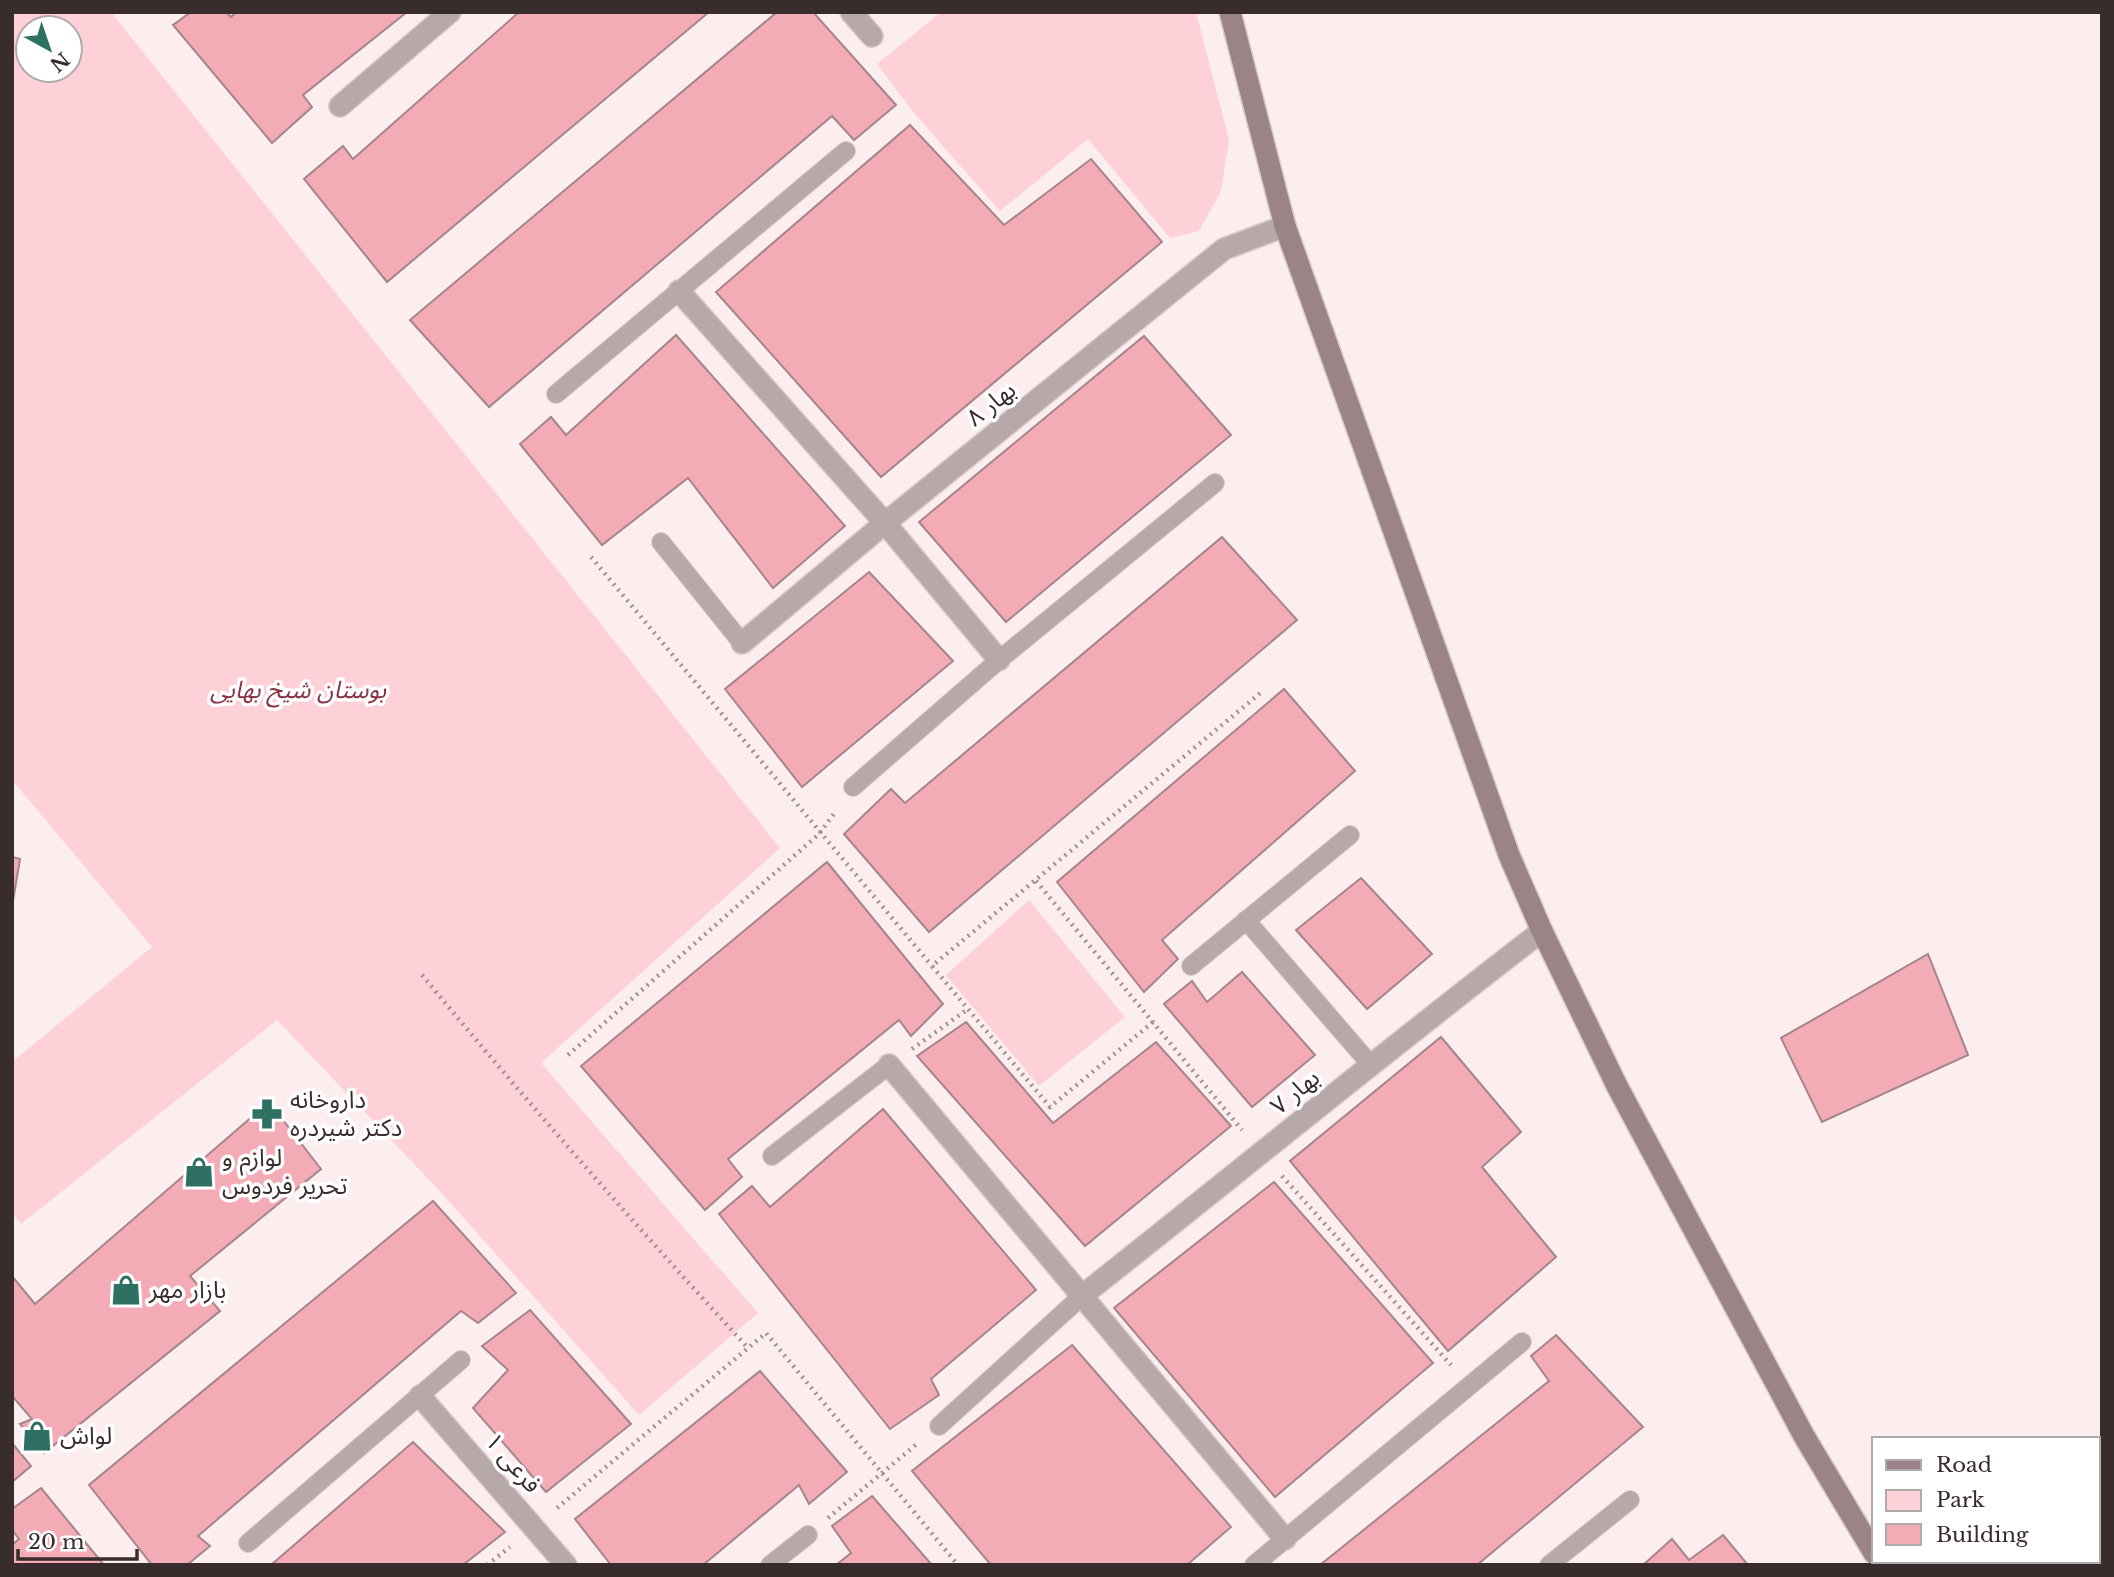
<svg xmlns="http://www.w3.org/2000/svg" width="2114" height="1577" font-family="'Libre Baskerville','Noto Sans Arabic',serif">
  <style>
    .green { fill: #fed1d8; fill-rule: evenodd }
    .building { fill: #f3abb6; stroke: #a5858a; stroke-width: 2 }
    .lines { fill: none; stroke-linecap: round; stroke-linejoin: round }
    .lane-casing { stroke: #d9cbcc; stroke-width: 20 }
    .street-casing { stroke: #d9cbcc; stroke-width: 24 }
    .secondary-casing { stroke: #d9cbcc; stroke-width: 24 }
    .path { stroke: #a09293; stroke-width: 4.5; stroke-dasharray: 2 5; stroke-linecap: butt }
    .lane { stroke: #b7a8aa; stroke-width: 18 }
    .street { stroke: #b7a8aa; stroke-width: 21 }
    .secondary { stroke: #9a8487; stroke-width: 21 }
    .labels { text-anchor: middle; stroke-width: 7; stroke-linejoin: round; paint-order: stroke }
    .street-label { font-size: 24px; fill: #392c2d; stroke: #fff }
    .park-label { font-size: 24px; font-style: italic; fill: #873346; stroke: #fff }
    .poi-label { font-size: 24px; fill: #392c2d; stroke: #fff; text-anchor: start }
  </style>
  <rect width="100%" height="100%" fill="#fceeef"/>
  <g class="green">
    <path d="M12,12H111L780,848L541,1063L758,1313L639,1415L438,1189L277,1020L21,1224L12,1213V1062L152,947L12,780ZM28,28H70V70H28Z"/>
    <polygon points="941,12 1196,12 1229,140 1221,191 1199,231 1170,238 1088,139 1000,211 914,113 877,64"/>
    <polygon points="1029,900 1125,1017 1039,1086 946,975"/>
  </g>
  <g class="building">
    <polygon points="191,12 226,12 231,17 236,12 407,12 303,95 312,107 272,143 173,25"/>
    <polygon points="519,12 709,12 387,282 304,179 343,146 353,159"/>
    <polygon points="777,12 813,12 896,105 854,140 832,116 489,407 410,320"/>
    <polygon points="910,125 1004,225 1091,159 1162,242 881,477 716,292"/>
    <polygon points="676,335 845,526 773,588 688,478 602,545 520,444 551,417 566,435"/>
    <polygon points="1144,336 1231,435 1006,622 919,522"/>
    <polygon points="1222,537 1297,620 929,932 844,834 891,789 905,803"/>
    <polygon points="869,572 953,661 802,787 725,689"/>
    <polygon points="1284,689 1355,771 1162,940 1178,959 1144,992 1057,882"/>
    <polygon points="12,857 20,859 12,907"/>
    <polygon points="827,862 943,1004 911,1036 899,1020 728,1159 742,1177 705,1210 581,1066"/>
    <polygon points="1361,878 1432,954 1367,1009 1296,930"/>
    <polygon points="1928,954 1968,1055 1822,1122 1781,1038"/>
    <polygon points="1242,972 1315,1055 1252,1107 1164,1004 1192,981 1207,1002"/>
    <polygon points="966,1022 1053,1123 1156,1042 1231,1126 1085,1246 917,1056"/>
    <polygon points="1441,1037 1521,1132 1482,1167 1556,1257 1448,1351 1290,1161"/>
    <polygon points="269,1102 321,1169 190,1276 220,1311 44,1453 20,1424 32,1419 12,1396 12,1276 35,1304"/>
    <polygon points="883,1109 1036,1290 931,1379 939,1395 890,1429 719,1214 752,1186 770,1207"/>
    <polygon points="1274,1182 1433,1363 1275,1497 1114,1308"/>
    <polygon points="433,1201 516,1293 478,1323 461,1311 198,1536 210,1546 187,1565 152,1565 89,1485"/>
    <polygon points="530,1310 631,1424 546,1492 473,1408 508,1370 482,1346"/>
    <polygon points="1556,1335 1643,1427 1477,1565 1320,1565 1549,1381 1531,1356"/>
    <polygon points="1072,1345 1231,1527 1187,1565 991,1565 912,1471"/>
    <polygon points="760,1371 847,1472 809,1504 799,1485 703,1565 611,1565 575,1519"/>
    <polygon points="413,1442 505,1532 463,1565 271,1565"/>
    <polygon points="12,1443 31,1466 12,1482"/>
    <polygon points="41,1488 104,1565 12,1565 12,1545 19,1539 12,1530 12,1509"/>
    <polygon points="872,1496 932,1565 836,1565 851,1553 832,1526"/>
    <polygon points="1723,1535 1748,1565 1643,1565 1672,1539 1689,1560"/>
  </g>
  <g class="lines">
    <g class="lane-casing">
      <g id="lane">
        <polyline points="556,394 846,151"/>
        <polyline points="661,542 742,643"/>
        <polyline points="853,787 999,660 1215,483"/>
        <polyline points="1246,920 1370,1064"/>
        <polyline points="1191,966 1350,835"/>
        <polyline points="772,1156 889,1065"/>
        <polyline points="939,1426 1083,1295"/>
        <polyline points="248,1543 461,1360"/>
        <polyline points="770,1565 808,1535"/>
        <polyline points="1254,1565 1522,1342"/>
        <polyline points="1549,1565 1630,1500"/>
      </g>
    </g>
    <g class="street-casing">
      <g id="street">
        <polyline points="851,12 872,36"/>
        <polyline points="340,106 450,12"/>
        <polyline points="679,291 885,523 999,660"/>
        <polyline points="742,643 885,523 1224,249 1285,226"/>
        <polyline points="889,1065 1285,1539"/>
        <path d="M1083,1295C1236,1174 1387,1050 1542,931"/>
        <polyline points="420,1396 566,1565"/>
      </g>
    </g>
    <g class="secondary-casing">
      <polyline id="secondary" points="1230,12 1285,226 1509,855 1542,931 1617,1086 1804,1436 1874,1553"/>
    </g>
    <g class="path">
      <polyline points="591,557 932,966"/>
      <polyline points="1036,881 1242,1130"/>
      <path d="M422,975C527,1102 636,1226 748,1348"/>
      <polyline points="1153,1022 1050,1107 932,966 1264,690"/>
      <polyline points="912,1049 968,1009"/>
      <polyline points="568,1055 819,834 836,811"/>
      <polyline points="1282,1176 1451,1365"/>
      <polyline points="557,1508 766,1333 958,1565"/>
      <polyline points="828,1518 918,1443"/>
      <polyline points="487,1565 510,1547"/>
    </g>
    <use href="#lane" class="lane"/>
    <use href="#street" class="street"/>
    <use href="#secondary" class="secondary"/>
  </g>
  <defs>
    <g id="pharmacy-bare" transform="scale(2.415)"><path d="M-2-6h4v4h4v4h-4v4h-4v-4h-4v-4h4Z" fill="#2e7162" stroke="#fff" stroke-width="2.5" paint-order="stroke"/></g>
    <g id="shop-bare" transform="scale(2.415)"><path d="M-5-2.5h2.3a2.7 3.5 0 0 1 5.4 0H5L5.5 6h-11ZM-1.5-2.5h3a1.5 2.3 0 0 0-3 0Z" fill="#2e7162" stroke="#fff" stroke-width="2.5" paint-order="stroke"/></g>
  </defs>
  <g fill-rule="evenodd">
    <use href="#pharmacy-bare" x="267" y="1114"/>
    <use href="#shop-bare" x="199" y="1172"/>
    <use href="#shop-bare" x="126" y="1290"/>
    <use href="#shop-bare" x="37" y="1436"/>
  </g>
  <g class="labels">
    <g class="street-label">
      <text transform="translate(991 404) rotate(-39)" y="8">بهار ۸</text>
      <text transform="translate(1295 1092) rotate(-40)" y="8">بهار ۷</text>
      <text transform="translate(513 1463) rotate(49)" y="8">فرعی ۱</text>
    </g>
    <g class="park-label">
      <text x="298" y="698">بوستان شیخ بهایی</text>
    </g>
    <g class="poi-label">
      <text x="290" y="1108">داروخانه<tspan x="290" dy="28">دکتر شیردره</tspan></text>
      <text x="222" y="1166">لوازم و<tspan x="222" dy="28">تحریر فردوس</tspan></text>
      <text x="149" y="1298">بازار مهر</text>
      <text x="60" y="1444">لواش</text>
    </g>
  </g>
  <rect width="2114" height="1577" fill="none" stroke="#392c2d" stroke-width="28"/>
  <rect x="1872" y="1437" width="228" height="126" fill="#ffffff" stroke="#b0abab" stroke-width="2"/>
  <rect x="1886" y="1460" width="35" height="10" fill="#9a8487" stroke="#b0abab" stroke-width="2"/>
  <text x="1936" y="1472" font-size="21" fill="#392c2d">Road</text>
  <rect x="1886" y="1490" width="35" height="21" fill="#fed1d8" stroke="#b0abab" stroke-width="2"/>
  <text x="1936" y="1507" font-size="21" fill="#392c2d">Park</text>
  <rect x="1886" y="1524" width="35" height="21" fill="#f3abb6" stroke="#b0abab" stroke-width="2"/>
  <text x="1936" y="1542" font-size="21" fill="#392c2d">Building</text>
  <g transform="translate(49 49) rotate(140)"><circle r="33" fill="#ffffff" stroke="#b0abab" stroke-width="2"/>
  <path d="M0-5L12 26L0 18L-12 26Z" fill="#2e7162"/>
  <text y="-10" font-size="19" font-weight="bold" text-anchor="middle" fill="#392c2d">N</text>
  </g>
  <path d="M18 1549v10h119v-10" fill="none" stroke="#392c2d" stroke-width="3.5"/>
  <text x="28" y="1549" font-size="21" fill="#392c2d" stroke="#ffffff" stroke-width="5" paint-order="stroke">20 m</text>
</svg>
